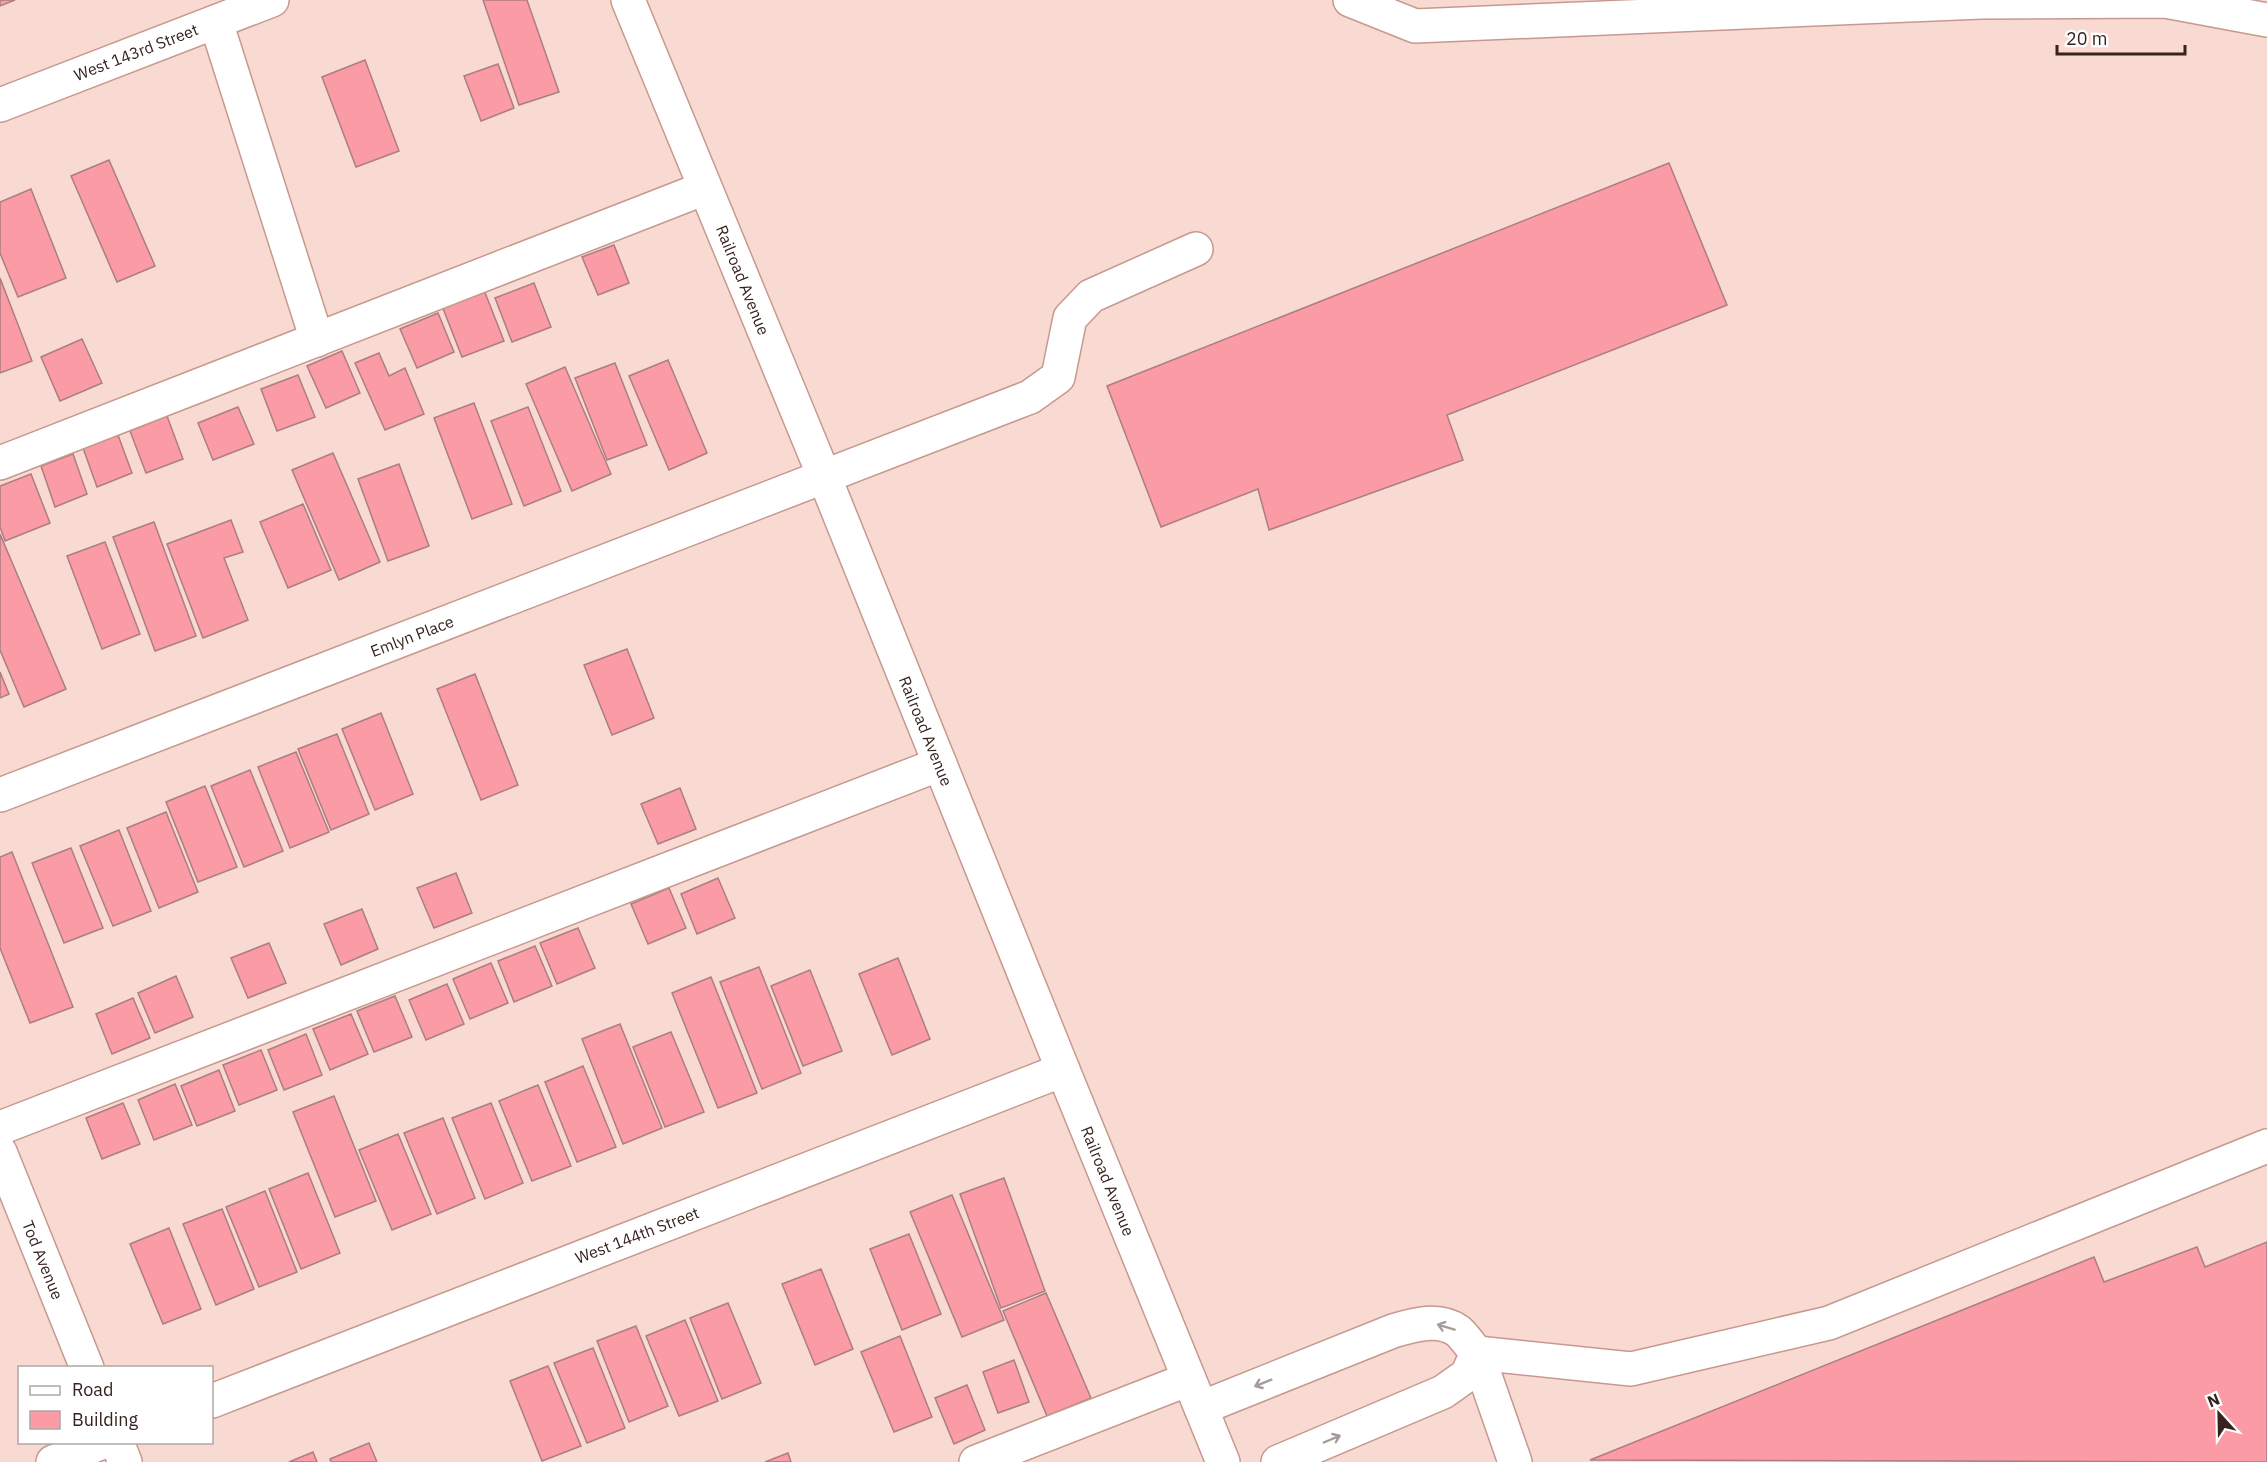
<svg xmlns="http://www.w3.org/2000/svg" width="2267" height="1462" font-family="'IBM Plex Sans',sans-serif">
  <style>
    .building { fill: #fb9ba5; stroke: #ac7d81; stroke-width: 1.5 }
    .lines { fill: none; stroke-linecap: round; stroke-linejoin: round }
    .minor-casing { stroke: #c7998e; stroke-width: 36 }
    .minor { stroke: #fff; stroke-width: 33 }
    .oneway { stroke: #a59c9a }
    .labels { text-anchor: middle; stroke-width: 6; stroke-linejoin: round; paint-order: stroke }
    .street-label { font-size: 16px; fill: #36231f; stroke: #fff }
  </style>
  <rect width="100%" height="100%" fill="#f8dad3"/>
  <g class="building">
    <polygon points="0,0 15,0 0,6"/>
    <polygon points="483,0 527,0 559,92 519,105"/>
    <polygon points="365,60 399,151 356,167 322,77"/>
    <polygon points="498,64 514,108 481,121 464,76"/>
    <polygon points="109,160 155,266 117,282 71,176"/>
    <polygon points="1669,163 1727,305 1447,415 1463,460 1269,530 1258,489 1161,527 1107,386"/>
    <polygon points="31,189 66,278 18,297 0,253 0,202"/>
    <polygon points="614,245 629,283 598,295 582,257"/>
    <polygon points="0,278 32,361 0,373"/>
    <polygon points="534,283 551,327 512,342 495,298"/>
    <polygon points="484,290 504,341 462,357 442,306"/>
    <polygon points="438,313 454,352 417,368 400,329"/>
    <polygon points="82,339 102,383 60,401 41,357"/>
    <polygon points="342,351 360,393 326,408 307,366"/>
    <polygon points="379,353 389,376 405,368 424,414 385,430 355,363"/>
    <polygon points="668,360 707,453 669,470 629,376"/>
    <polygon points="615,363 647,445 607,460 575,378"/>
    <polygon points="565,367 611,474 572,491 526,384"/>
    <polygon points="298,375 315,417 277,431 261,389"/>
    <polygon points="474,403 512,504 472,519 434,418"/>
    <polygon points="238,407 254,444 213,460 198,423"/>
    <polygon points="528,407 561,491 524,506 491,421"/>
    <polygon points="167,416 183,459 146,473 130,431"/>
    <polygon points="118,435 132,473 97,487 83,448"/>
    <polygon points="333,453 380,562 339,580 292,470"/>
    <polygon points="73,454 87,494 55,507 41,466"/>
    <polygon points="399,464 429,546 388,561 358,479"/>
    <polygon points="31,474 50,523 5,541 0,527 0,486"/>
    <polygon points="303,504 331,570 288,588 260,522"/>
    <polygon points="231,520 243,552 224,558 248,620 203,638 167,544"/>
    <polygon points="154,522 196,636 155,651 113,537"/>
    <polygon points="0,534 66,689 24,707 0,650"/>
    <polygon points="105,542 140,634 102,649 67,556"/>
    <polygon points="627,649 654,718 612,735 584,665"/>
    <polygon points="0,672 9,694 0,698"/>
    <polygon points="475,674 518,785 481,800 437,689"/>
    <polygon points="381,713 413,794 375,810 342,729"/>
    <polygon points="337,734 369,814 331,830 298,749"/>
    <polygon points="296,752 329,832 290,848 258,767"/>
    <polygon points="250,770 283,851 244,867 211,786"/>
    <polygon points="205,786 237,867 198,882 166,802"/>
    <polygon points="680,788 696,829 658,844 641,804"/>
    <polygon points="166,812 198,892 159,908 127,828"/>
    <polygon points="119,830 151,911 113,926 80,846"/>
    <polygon points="71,848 103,928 64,943 32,863"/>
    <polygon points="12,852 73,1007 30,1023 0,948 0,857"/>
    <polygon points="456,873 472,913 434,928 417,888"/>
    <polygon points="718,878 735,918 697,934 681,894"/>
    <polygon points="669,888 686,928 648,944 631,904"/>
    <polygon points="362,909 378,949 341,965 324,924"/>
    <polygon points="578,928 595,968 557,984 540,943"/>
    <polygon points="269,943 286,983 248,998 231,958"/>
    <polygon points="535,946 552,986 514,1002 498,961"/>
    <polygon points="898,958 930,1039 892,1055 859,974"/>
    <polygon points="491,963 508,1003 470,1019 453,979"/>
    <polygon points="759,967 801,1073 762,1089 720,982"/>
    <polygon points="810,970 842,1051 803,1066 771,986"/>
    <polygon points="176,976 193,1017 155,1033 138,993"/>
    <polygon points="711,977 757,1093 718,1108 672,993"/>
    <polygon points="447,984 464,1024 426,1040 409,1000"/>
    <polygon points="395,996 412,1037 374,1052 357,1011"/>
    <polygon points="133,998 150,1038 112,1054 96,1014"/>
    <polygon points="351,1014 368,1054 330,1070 313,1029"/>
    <polygon points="620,1024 662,1128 623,1144 582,1039"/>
    <polygon points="671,1032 704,1112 665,1127 633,1047"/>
    <polygon points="306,1034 322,1075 284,1090 268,1050"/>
    <polygon points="261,1050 277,1090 239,1105 223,1065"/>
    <polygon points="583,1066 616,1147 577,1162 545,1082"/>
    <polygon points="219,1070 235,1111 197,1126 181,1086"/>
    <polygon points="175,1084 192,1125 154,1140 138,1100"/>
    <polygon points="538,1085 571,1166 532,1181 499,1101"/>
    <polygon points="334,1096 376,1201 335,1217 293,1112"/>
    <polygon points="123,1103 140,1144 102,1159 86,1118"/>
    <polygon points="491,1103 523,1183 485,1199 452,1118"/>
    <polygon points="443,1118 475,1198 437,1214 404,1133"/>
    <polygon points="398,1134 431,1214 392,1230 359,1150"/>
    <polygon points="308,1173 340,1253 301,1269 269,1189"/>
    <polygon points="1004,1178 1045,1291 1001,1308 960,1194"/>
    <polygon points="265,1191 297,1272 259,1287 226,1207"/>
    <polygon points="952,1195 1004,1320 962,1337 910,1212"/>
    <polygon points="222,1209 254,1289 216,1305 183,1224"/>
    <polygon points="169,1228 201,1309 163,1324 130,1244"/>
    <polygon points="909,1234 941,1314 902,1330 870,1249"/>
    <polygon points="2267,1242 2267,1462 1590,1460 2094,1257 2104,1282 2197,1247 2205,1267"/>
    <polygon points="821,1269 853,1349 815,1365 782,1284"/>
    <polygon points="1046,1293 1091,1398 1047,1416 1003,1311"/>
    <polygon points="728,1303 761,1383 722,1399 690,1318"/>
    <polygon points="685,1320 718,1401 679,1416 646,1336"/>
    <polygon points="636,1326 668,1406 629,1422 597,1341"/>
    <polygon points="900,1336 932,1417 894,1432 861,1352"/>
    <polygon points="593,1348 625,1428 587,1443 554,1363"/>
    <polygon points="1014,1360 1029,1402 998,1413 983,1372"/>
    <polygon points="548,1366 581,1446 542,1461 510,1381"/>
    <polygon points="967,1385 985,1430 954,1444 935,1398"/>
    <polygon points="369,1443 377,1462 331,1462 330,1459"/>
    <polygon points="313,1452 317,1462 289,1462"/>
    <polygon points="788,1453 791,1462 765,1462"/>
  </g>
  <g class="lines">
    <g class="minor-casing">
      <g id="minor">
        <polyline points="628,0 824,476 1063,1070 1223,1462"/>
        <polyline points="1350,0 1415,26 1981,2 2165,1 2267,20"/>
        <polyline points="216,22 317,340"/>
        <polyline points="0,105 272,0"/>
        <polyline points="0,463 705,188"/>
        <polyline points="0,795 1030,397 1058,377 1070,318 1091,296 1196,249"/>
        <polyline points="0,1128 940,764"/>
        <polyline points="0,1152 87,1368"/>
        <polyline points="212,1401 1063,1070"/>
        <path d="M1201,1408L1393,1331C1413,1325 1439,1317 1458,1331C1465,1337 1471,1347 1477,1353L1467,1375L1443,1392L1278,1462"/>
        <polyline points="117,1442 125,1462"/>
        <polyline points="53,1462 103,1442"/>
        <polyline points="976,1462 1189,1379"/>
        <polyline points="1515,1462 1477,1353 1631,1369 1829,1323 2267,1146"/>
      </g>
    </g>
    <use href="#minor" class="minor"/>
  </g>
  <defs><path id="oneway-shaft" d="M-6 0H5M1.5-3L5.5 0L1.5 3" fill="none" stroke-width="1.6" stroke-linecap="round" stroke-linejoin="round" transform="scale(1.5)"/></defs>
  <g class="oneway">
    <use href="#oneway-shaft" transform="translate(1446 1327) rotate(-163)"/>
    <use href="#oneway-shaft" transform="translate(1263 1383) rotate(158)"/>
    <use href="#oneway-shaft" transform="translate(1332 1439) rotate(-23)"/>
  </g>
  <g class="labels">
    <g class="street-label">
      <text transform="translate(136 52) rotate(-21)" y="6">West 143rd Street</text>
      <text transform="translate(743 280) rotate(68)" y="6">Railroad Avenue</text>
      <text transform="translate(412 636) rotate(-21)" y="6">Emlyn Place</text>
      <text transform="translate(926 731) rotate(68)" y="6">Railroad Avenue</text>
      <text transform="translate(1108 1181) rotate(68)" y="6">Railroad Avenue</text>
      <text transform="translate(637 1235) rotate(-21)" y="6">West 144th Street</text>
      <text transform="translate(43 1260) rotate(68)" y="6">Tod Avenue</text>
    </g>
  </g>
  <rect x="18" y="1366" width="195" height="78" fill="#ffffff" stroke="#afa7a5" stroke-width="1.5"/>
  <rect x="30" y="1386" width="30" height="9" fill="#ffffff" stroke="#afa7a5" stroke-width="1.5"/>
  <text x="72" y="1396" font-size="18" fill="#36231f">Road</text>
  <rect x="30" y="1411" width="30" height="18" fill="#fb9ba5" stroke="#afa7a5" stroke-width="1.5"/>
  <text x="72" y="1426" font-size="18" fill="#36231f">Building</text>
  <g transform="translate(2219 1414) rotate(338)" stroke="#ffffff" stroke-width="4.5" paint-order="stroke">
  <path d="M0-4.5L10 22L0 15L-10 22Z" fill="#36231f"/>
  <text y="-9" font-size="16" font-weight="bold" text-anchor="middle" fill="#36231f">N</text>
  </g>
  <path d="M2057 45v9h128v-9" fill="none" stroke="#36231f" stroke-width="3"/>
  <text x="2066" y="45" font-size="18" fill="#36231f" stroke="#ffffff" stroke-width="4.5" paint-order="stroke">20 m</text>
</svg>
